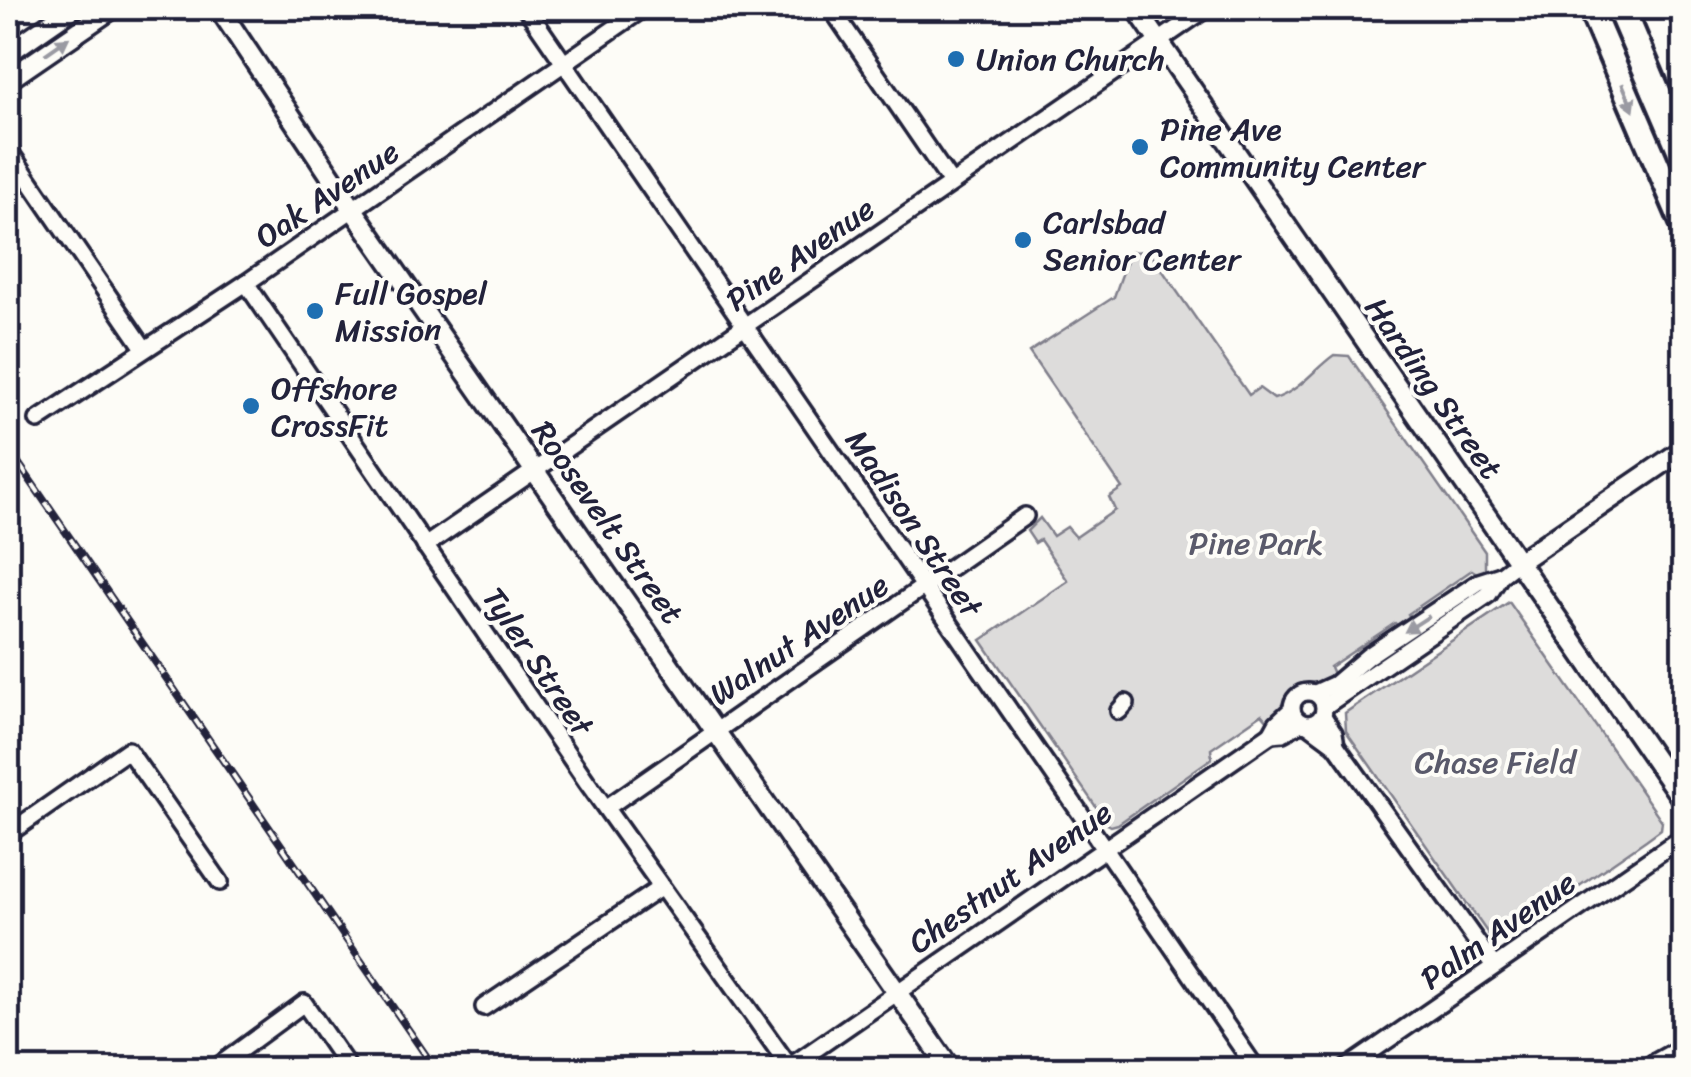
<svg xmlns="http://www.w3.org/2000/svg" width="1691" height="1077" font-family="Sriracha,sans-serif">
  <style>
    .green { fill: #dddcdb; stroke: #807f8b; stroke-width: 2.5 }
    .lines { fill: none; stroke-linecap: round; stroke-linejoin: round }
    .minor-casing { stroke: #22223b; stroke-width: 22 }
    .major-casing { stroke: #22223b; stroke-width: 25 }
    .highway-casing { stroke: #22223b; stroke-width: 30 }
    .minor { stroke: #fdfcf7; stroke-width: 15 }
    .major { stroke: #fdfcf7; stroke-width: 18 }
    .highway { stroke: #fdfcf7; stroke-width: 22 }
    .rail-casing { stroke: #22223b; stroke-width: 8 }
    .rail { stroke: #fdfcf7; stroke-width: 4; stroke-dasharray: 11; stroke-linecap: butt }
    .oneway { fill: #9a9aa2 }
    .poi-dot { fill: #1f6fb2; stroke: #fdfcf7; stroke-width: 4 }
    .labels { text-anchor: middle; stroke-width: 8; stroke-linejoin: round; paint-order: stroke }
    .poi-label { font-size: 32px; fill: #22223b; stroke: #fdfcf7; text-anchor: start }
    .street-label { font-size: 32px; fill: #22223b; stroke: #fdfcf7 }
    .park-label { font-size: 32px; fill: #5a5a6b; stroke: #fdfcf7 }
  </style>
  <rect width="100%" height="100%" fill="#fdfcf7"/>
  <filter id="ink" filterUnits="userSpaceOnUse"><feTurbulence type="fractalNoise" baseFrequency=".01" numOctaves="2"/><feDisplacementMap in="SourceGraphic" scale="20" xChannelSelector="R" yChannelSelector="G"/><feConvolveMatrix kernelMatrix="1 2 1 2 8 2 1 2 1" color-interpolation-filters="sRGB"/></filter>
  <g filter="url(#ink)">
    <g class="green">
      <path d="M1149,251L1249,395L1259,388L1274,399C1300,391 1314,369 1334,355L1349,356L1485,552V575L1481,576L1472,570L1408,614L1412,620L1400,628L1395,623L1330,667L1334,676L1324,685C1301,681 1286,688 1283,711L1269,722L1262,714L1211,749L1212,758L1118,824L1111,826L1100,820L1103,817L981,640L1068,581L1040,540L1035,543L1027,531L1040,518L1053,536L1067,527L1076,537L1115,510L1109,497L1122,488L1029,352L1114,297L1130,252Z"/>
      <polygon points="1509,602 1662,821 1661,829 1646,840 1504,938 1489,935 1346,731 1345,713"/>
    </g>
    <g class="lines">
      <g class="minor-casing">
        <g id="minor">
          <polyline points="526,8 1257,1070"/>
          <polyline points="831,8 951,183"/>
          <polyline points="8,149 144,348"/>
          <polyline points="246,283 587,782 789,1066"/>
          <polyline points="38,420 246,283 644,8"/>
          <polyline points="425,546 1207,8"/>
          <circle cx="1308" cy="708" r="16"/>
          <polyline points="1315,693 1335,684 1368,656 1479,582 1501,575"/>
          <polyline points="1325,706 1489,594 1501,575 1518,562"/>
          <polyline points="1292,709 1277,723 1271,734 1283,733 1301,723"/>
          <polyline points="1119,711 1126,703"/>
          <polyline points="1309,725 1336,745 1334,733 1323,716"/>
          <polyline points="1336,745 1494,966"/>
          <polyline points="606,808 1025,516"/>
          <polyline points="8,834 128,750 220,882"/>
          <polyline points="484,1007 660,888"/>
          <polyline points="213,1070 304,1003 350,1070"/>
          <polyline points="785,1070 1271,734"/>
          <polyline points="1344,1070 1684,836"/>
          <polyline points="1641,1070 1684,1046"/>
        </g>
      </g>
      <g class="major-casing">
        <g id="major">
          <polyline points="219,8 352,208 951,1070"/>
          <polyline points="1136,8 1684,802"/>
          <polyline points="8,53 73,8"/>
          <polyline points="8,80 113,8"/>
          <polyline points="1518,562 1684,449"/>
        </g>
      </g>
      <g class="highway-casing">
        <g id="highway">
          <polyline points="1590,8 1684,227"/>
          <polyline points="1651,8 1684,86"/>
        </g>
      </g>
      <use href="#minor" class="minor"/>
      <use href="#major" class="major"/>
      <use href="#highway" class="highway"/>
      <g class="rail-casing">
        <polyline id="rail" points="8,448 436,1070"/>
      </g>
      <use href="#rail" class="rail"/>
    </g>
    <defs><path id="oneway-solid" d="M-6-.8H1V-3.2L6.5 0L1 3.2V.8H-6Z" transform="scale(2.5)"/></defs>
    <g class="oneway">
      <use href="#oneway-solid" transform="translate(57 46) rotate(-35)"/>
      <use href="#oneway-solid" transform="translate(1628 97) rotate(67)"/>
      <use href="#oneway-solid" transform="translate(1417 624) rotate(147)"/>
    </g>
  </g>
  <g class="poi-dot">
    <circle cx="956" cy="59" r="10"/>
    <circle cx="1140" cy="147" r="10"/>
    <circle cx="1023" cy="240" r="10"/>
    <circle cx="315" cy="311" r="10"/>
    <circle cx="251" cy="406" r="10"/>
  </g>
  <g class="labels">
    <g class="poi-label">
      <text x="976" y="70">Union Church</text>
      <text x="1160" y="140">Pine Ave<tspan x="1160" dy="37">Community Center</tspan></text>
      <text x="1043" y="233">Carlsbad<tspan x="1043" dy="37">Senior Center</tspan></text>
      <text x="335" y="304">Full Gospel<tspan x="335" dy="37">Mission</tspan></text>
      <text x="271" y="399">Offshore<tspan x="271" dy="37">CrossFit</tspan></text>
    </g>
    <g class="street-label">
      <text transform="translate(327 194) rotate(-34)" y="11">Oak Avenue</text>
      <text transform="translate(800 254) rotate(-35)" y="11">Pine Avenue</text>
      <text transform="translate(1434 388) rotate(55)" y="11">Harding Street</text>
      <text transform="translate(608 522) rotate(55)" y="11">Roosevelt Street</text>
      <text transform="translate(914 523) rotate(56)" y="11">Madison Street</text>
      <text transform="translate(799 639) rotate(-34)" y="11">Walnut Avenue</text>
      <text transform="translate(538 661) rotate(56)" y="11">Tyler Street</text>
      <text transform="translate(1010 877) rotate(-35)" y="11">Chestnut Avenue</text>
      <text transform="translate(1498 930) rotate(-35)" y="11">Palm Avenue</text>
    </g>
    <g class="park-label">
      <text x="1256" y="554">Pine Park</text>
      <text x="1495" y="773">Chase Field</text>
    </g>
  </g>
  <rect width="1691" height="1077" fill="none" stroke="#fdfcf7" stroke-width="40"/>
  <rect x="20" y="20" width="1651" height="1037" fill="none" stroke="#22223b" stroke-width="4" filter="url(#ink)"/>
</svg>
